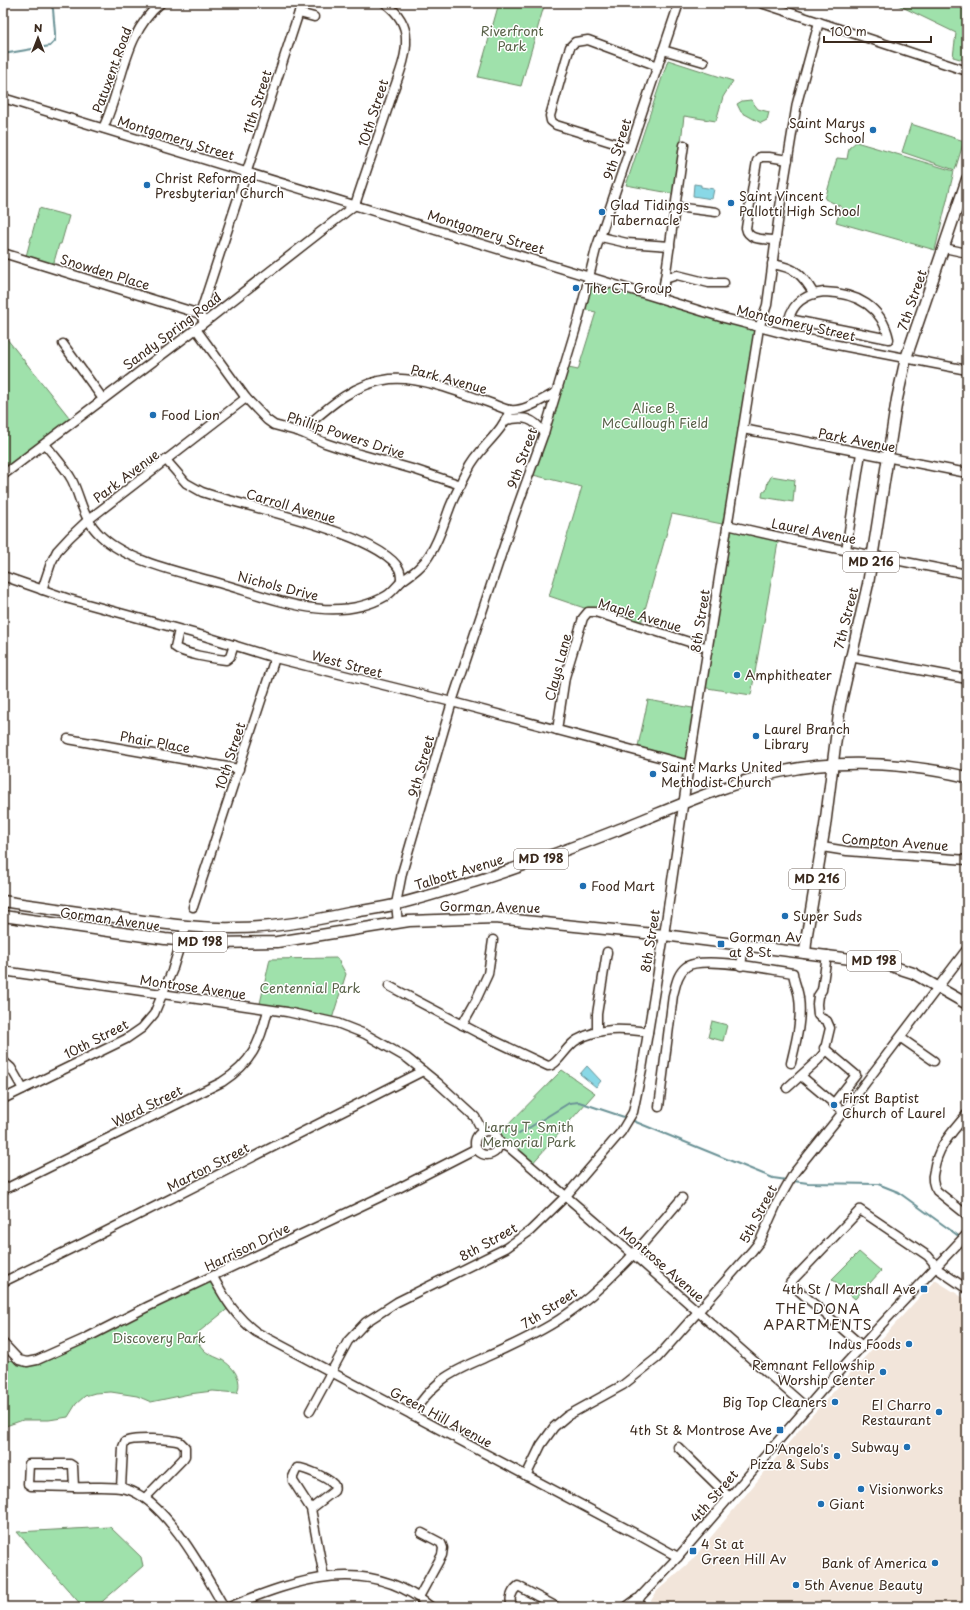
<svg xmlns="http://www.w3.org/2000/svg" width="970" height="1610" font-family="'Playpen Sans',sans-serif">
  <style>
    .built { fill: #f2e5da }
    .green { fill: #9fe1ab; stroke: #6d8664 }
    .water { fill: #89d8e6; stroke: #6a9296 }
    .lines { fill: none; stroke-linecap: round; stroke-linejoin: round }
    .stream { stroke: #6a9296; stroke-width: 2 }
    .minor-casing { stroke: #3b2a1e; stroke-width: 11 }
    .major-casing { stroke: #3b2a1e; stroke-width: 13 }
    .minor { stroke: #fff; stroke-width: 8 }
    .major { stroke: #fff; stroke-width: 10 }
    .poi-dot { fill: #1f6fb2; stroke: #fff; stroke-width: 1.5 }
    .labels { text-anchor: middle; stroke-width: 3; stroke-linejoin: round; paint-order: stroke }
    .shield { fill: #fff; stroke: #766a62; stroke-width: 1 }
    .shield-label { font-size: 12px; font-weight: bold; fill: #3b2a1e }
    .park-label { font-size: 13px; fill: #596148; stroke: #fff }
    .street-label { font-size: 13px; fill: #3b2a1e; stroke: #fff }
    .poi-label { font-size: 13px; fill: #3b2a1e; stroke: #fff; text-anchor: start }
    .neighbourhood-label { font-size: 14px; letter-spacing: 1px; fill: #3b2a1e; stroke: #fff }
  </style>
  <rect width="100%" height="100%" fill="#fff"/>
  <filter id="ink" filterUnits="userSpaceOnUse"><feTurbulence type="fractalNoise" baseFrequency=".025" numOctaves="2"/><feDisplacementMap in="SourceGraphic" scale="8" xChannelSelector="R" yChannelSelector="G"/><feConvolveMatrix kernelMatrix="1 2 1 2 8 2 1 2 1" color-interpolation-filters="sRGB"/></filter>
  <g filter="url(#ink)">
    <polygon class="built" points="935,1280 967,1300 967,1607 647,1607 657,1591 692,1560 805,1423"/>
    <g class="green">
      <polygon points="499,3 567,3 544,6 521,86 478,77"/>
      <polygon points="569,3 639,3 638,8"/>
      <polygon points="894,3 967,3 967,61 953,57 956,33"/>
      <polygon points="668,60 733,81 723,97 716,121 684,116 675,194 626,185"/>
      <polygon points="751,100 758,109 769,112 767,120 761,123 741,112 737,104 742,101"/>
      <polygon points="911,124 964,141 955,170 902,152"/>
      <polygon points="856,142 954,171 935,250 836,222 842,207 825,199 837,158 847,159 849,148"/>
      <polygon points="39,208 69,216 61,244 59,244 52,269 25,260"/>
      <polygon points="590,276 759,328 727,525 779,537 751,695 701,687 727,525 672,514 640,627 549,596 582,487 529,474 564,367 578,370 596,312 581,309"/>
      <polygon points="3,334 73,422 3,475"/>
      <polygon points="771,476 795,480 793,502 762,497 763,491 766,491 768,481 769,481"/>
      <polygon points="648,700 698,709 689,765 637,751"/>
      <polygon points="337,958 346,974 331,1022 259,1008 270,959"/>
      <polygon points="712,1021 727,1025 723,1041 708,1037"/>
      <polygon points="562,1070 595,1093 530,1166 499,1143 497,1136"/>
      <polygon points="859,1252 881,1271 855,1299 832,1279"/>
      <path d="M213,1277L230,1307L195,1335C197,1340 199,1345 203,1349C207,1354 216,1357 222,1360C234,1367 243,1380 237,1393L213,1391L189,1394L151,1402L137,1396L111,1392L95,1393L85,1396L76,1404L68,1417L49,1420H23L3,1427V1361L19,1360L24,1362Z"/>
      <polygon points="110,1527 141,1557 143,1566 96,1607 83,1607 17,1532"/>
    </g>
    <g class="water">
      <polygon points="694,184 701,185 701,187 714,189 712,199 693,196"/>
      <polygon points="587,1066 601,1081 596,1087 580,1074"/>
    </g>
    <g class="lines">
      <g class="stream">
        <polyline points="3,54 50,46 55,41 55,33 53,9 49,3"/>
        <polyline points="631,1120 773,1178 787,1180"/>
        <polyline points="519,1134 569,1103 579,1102 627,1118"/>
        <polyline points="793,1181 808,1183 878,1184 898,1192 960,1237"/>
      </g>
      <g class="minor-casing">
        <g id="minor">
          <polyline points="761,3 967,71"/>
          <polyline points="299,13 314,17"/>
          <polyline points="663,50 704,62"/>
          <polyline points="3,98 724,318 801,338 967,370"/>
          <path d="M103,128C123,87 123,34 161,3"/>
          <polyline points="630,148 556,125 551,121 550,116 566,60 570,47 575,42 588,40 658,66"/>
          <path d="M355,205C367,168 380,132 392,95C398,77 407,57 406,39C406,23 397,12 385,3"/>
          <polyline points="676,207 716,212"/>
          <polyline points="601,237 627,243 670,246"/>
          <path d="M776,240C766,239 748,241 746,228L757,161L760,157H769L788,160"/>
          <polyline points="944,248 967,253"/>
          <polyline points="3,253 200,314"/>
          <path d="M772,264C796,268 802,274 814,294"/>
          <polyline points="665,279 684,145"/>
          <path d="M824,292C856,293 882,306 889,339L789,319C793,302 807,294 824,292Z"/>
          <polyline points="661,298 665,279 677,275 709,283 724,283"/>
          <polyline points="204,322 200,314 302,3"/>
          <polyline points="196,329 246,398 267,420 274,425 300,432 325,443 349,451 416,470 461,485"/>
          <polyline points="63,344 103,399"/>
          <path d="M506,420C525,416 533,418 544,433"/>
          <polyline points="743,429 967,473"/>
          <path d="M300,432C326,409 353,383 390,379C419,376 462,393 490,403C496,405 503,409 510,410C524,412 543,399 555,393"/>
          <path d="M45,444C54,456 65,467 72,480C82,501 82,518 101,536C128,562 184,573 219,583C273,598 334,626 386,596C393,592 397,585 403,580C413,573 423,566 430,554C439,540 444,523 450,507C455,494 462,482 468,470C479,447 502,434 510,410"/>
          <path d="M166,460L186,483L202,492C244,507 380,533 399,569C401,573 401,577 401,581"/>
          <polyline points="3,475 196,329 355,205"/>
          <polyline points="727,525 793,540 967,574"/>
          <polyline points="846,550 861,453"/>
          <polyline points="3,576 69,599 204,636 275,658 452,702 689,765"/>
          <polyline points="42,590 51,563 57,551 70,537 88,520 246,398"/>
          <path d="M179,630L175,647C183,654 214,659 226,660L230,657L234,645"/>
          <polyline points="850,657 967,679"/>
          <polyline points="557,730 565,677 583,618 588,612 595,612 708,648"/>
          <polyline points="68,739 239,769"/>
          <polyline points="822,847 847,851 967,860"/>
          <polyline points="193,907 275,658"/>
          <polyline points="398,923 396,904 402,873 452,702 513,519 544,433 578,321 596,249 679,3"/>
          <polyline points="741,966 744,945"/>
          <polyline points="3,971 287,1012 337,1023 365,1034 407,1058 438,1083 475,1117 483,1132"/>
          <path d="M389,986L478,1033L548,1066C557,1066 567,1045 577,1040C599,1027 624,1029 648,1032"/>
          <polyline points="462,1025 476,1000 488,974 493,940"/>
          <polyline points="597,1032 597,1014 607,952"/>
          <polyline points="901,1038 934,1061"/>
          <polyline points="824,1048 856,1075 834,1103"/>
          <polyline points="3,1061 11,1068 23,1089"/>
          <polyline points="801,1076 844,1112"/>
          <polyline points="787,1088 818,1060 824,1053 830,1028 827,1021 821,1018 818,1015 817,1004 818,996 822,990 827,955"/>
          <polyline points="3,1099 126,1039 142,1028 154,1014 172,971 186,926"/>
          <path d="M659,1107L673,995C676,985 677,974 686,967C701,955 772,970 793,973C794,982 798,989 799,998C802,1020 796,1042 791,1063"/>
          <path d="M967,1114C952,1133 938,1145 934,1170C932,1177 932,1184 937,1191L967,1215"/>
          <circle cx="487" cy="1143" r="12"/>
          <polyline points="499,1143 511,1149 634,1255 807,1408"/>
          <path d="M3,1190L222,1082C252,1063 260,1043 268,1010"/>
          <path d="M213,1277C226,1300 235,1316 256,1332L642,1537L678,1557"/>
          <polyline points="3,1282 83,1243 423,1071"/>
          <polyline points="3,1343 19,1360 27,1362 37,1360 84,1339 149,1306 395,1190 477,1148"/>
          <polyline points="862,1346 790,1283 860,1210 928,1256 933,1262 936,1268 967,1289"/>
          <polyline points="310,1411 348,1341 366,1322 397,1302 506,1248 530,1231 566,1196 621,1132 633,1112 642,1069 664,935 689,765 759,328 767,305 780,207 797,103 819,22"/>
          <path d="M412,1415C420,1402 430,1390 442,1380C454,1371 468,1365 482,1359C508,1347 536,1335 560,1319C608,1287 645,1242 682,1198"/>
          <polyline points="678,1447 729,1497"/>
          <polygon points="29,1464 70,1464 73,1466 74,1487 31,1486 28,1484"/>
          <polyline points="526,1476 541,1445 554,1427 567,1416 623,1385 657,1358 752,1251 760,1241 777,1203 794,1173 851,1102 967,949"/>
          <path d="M74,1487C90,1488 110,1485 126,1489C166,1500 204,1572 224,1607"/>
          <path d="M121,1488L123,1447L125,1442C132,1437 172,1439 180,1442L185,1447V1456L183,1459L145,1498"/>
          <path d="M311,1509L334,1491C335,1488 335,1485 332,1483C327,1478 304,1467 297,1468L293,1477V1481L311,1509L324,1577"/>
          <polyline points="419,1597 442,1555 443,1548 441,1543 422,1533"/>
          <path d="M229,1607C297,1579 368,1554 431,1607"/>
          <path d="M514,1607C507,1601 512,1591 518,1586L557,1607"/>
          <polyline points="626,1607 637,1599"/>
          <polyline points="634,1607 641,1596 678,1557 823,1389 879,1327 967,1234"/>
        </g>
      </g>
      <g class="major-casing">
        <g id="major">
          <path d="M3,901C47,908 92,914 136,920C169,924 202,929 235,928C273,928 312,921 349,913C365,910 382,908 398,904C472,885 544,859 615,831C669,810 723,784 779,772C842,758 905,763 967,777"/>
          <polyline points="3,916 165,939 213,943 277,942 409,921 495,918 664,935 882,963 913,973 967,1004"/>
          <polyline points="805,953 807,934 825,826 840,706 868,584 897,399 906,358 967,179"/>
        </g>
      </g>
      <use href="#minor" class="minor"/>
      <use href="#major" class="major"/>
    </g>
  </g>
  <g class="poi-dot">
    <circle cx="873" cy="130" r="4"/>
    <circle cx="147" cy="185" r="4"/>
    <circle cx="731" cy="203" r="4"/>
    <circle cx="602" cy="212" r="4"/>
    <circle cx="576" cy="288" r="4"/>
    <circle cx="153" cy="415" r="4"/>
    <circle cx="737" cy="675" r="4"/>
    <circle cx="756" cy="736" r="4"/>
    <circle cx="653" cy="774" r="4"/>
    <circle cx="583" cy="886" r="4"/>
    <circle cx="785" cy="916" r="4"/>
    <rect x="717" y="940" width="8" height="8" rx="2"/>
    <circle cx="834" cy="1105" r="4"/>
    <rect x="920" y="1285" width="8" height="8" rx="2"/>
    <circle cx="909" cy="1344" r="4"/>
    <circle cx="883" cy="1372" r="4"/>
    <circle cx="835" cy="1402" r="4"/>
    <circle cx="939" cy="1412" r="4"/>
    <rect x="776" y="1426" width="8" height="8" rx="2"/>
    <circle cx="907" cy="1447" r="4"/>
    <circle cx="837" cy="1456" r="4"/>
    <circle cx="861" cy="1489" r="4"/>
    <circle cx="821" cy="1504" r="4"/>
    <rect x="689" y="1547" width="8" height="8" rx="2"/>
    <circle cx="935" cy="1563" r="4"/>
    <circle cx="796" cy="1585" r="4"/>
  </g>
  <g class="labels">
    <g class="shield">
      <rect x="843" y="552" width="56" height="20" rx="3"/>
      <rect x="514" y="849" width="54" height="20" rx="3"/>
      <rect x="789" y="869" width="56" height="20" rx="3"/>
      <rect x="173" y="932" width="54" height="20" rx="3"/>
      <rect x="847" y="951" width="54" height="20" rx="3"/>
    </g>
    <g class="shield-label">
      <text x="871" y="566">MD 216</text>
      <text x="541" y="863">MD 198</text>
      <text x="817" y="883">MD 216</text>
      <text x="200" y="946">MD 198</text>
      <text x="874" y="965">MD 198</text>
    </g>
    <g class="park-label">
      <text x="512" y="36">Riverfront<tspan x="512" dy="15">Park</tspan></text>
      <text x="655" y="413">Alice B.<tspan x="655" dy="15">McCullough Field</tspan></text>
      <text x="310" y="993">Centennial Park</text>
      <text x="529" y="1132">Larry T. Smith<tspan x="529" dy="15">Memorial Park</tspan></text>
      <text x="159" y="1343">Discovery Park</text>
    </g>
    <g class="street-label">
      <text transform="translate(112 70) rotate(-70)" y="5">Patuxent Road</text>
      <text transform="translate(257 102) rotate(-72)" y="5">11th Street</text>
      <text transform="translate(373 113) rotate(-72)" y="5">10th Street</text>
      <text transform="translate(176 138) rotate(17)" y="5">Montgomery Street</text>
      <text transform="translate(617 149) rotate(-72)" y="5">9th Street</text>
      <text transform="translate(486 232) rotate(17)" y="5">Montgomery Street</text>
      <text transform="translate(105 272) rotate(17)" y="5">Snowden Place</text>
      <text transform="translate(912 300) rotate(-71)" y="5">7th Street</text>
      <text transform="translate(796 323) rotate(13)" y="5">Montgomery Street</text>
      <text transform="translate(172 331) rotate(-37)" y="5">Sandy Spring Road</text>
      <text transform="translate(449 379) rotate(15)" y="5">Park Avenue</text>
      <text transform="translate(346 435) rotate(18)" y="5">Phillip Powers Drive</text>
      <text transform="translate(857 440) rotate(11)" y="5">Park Avenue</text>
      <text transform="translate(522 458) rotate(-70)" y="5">9th Street</text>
      <text transform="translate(126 476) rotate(-37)" y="5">Park Avenue</text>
      <text transform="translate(291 506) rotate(16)" y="5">Carroll Avenue</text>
      <text transform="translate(814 531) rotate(11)" y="5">Laurel Avenue</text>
      <text transform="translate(278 586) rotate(14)" y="5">Nichols Drive</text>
      <text transform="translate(640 615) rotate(17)" y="5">Maple Avenue</text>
      <text transform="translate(846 618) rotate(-76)" y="5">7th Street</text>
      <text transform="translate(700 621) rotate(-81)" y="5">8th Street</text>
      <text transform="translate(347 664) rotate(15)" y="5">West Street</text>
      <text transform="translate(558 667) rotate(-75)" y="5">Clays Lane</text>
      <text transform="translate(155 742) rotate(10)" y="5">Phair Place</text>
      <text transform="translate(230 756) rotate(-72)" y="5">10th Street</text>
      <text transform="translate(421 766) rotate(-74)" y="5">9th Street</text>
      <text transform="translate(895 842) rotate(4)" y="5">Compton Avenue</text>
      <text transform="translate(459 872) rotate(-17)" y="5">Talbott Avenue</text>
      <text transform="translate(490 907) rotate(1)" y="5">Gorman Avenue</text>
      <text transform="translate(110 919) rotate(8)" y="5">Gorman Avenue</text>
      <text transform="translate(650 941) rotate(-81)" y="5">8th Street</text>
      <text transform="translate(193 987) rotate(8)" y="5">Montrose Avenue</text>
      <text transform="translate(96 1039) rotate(-27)" y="5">10th Street</text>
      <text transform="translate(147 1106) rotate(-26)" y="5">Ward Street</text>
      <text transform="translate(208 1167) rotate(-27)" y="5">Marton Street</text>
      <text transform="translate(758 1214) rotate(-62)" y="5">5th Street</text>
      <text transform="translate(488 1242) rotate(-29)" y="5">8th Street</text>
      <text transform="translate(247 1247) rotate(-26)" y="5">Harrison Drive</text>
      <text transform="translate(662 1264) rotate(41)" y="5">Montrose Avenue</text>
      <text transform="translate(549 1308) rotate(-33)" y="5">7th Street</text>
      <text transform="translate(441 1417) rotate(28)" y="5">Green Hill Avenue</text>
      <text transform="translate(714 1496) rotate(-49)" y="5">4th Street</text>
    </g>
    <g class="poi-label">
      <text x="865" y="128" text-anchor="end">Saint Marys<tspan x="865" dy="15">School</tspan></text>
      <text x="155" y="183">Christ Reformed<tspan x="155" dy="15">Presbyterian Church</tspan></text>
      <text x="739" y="201">Saint Vincent<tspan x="739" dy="15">Pallotti High School</tspan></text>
      <text x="610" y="210">Glad Tidings<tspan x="610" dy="15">Tabernacle</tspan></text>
      <text x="584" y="293">The CT Group</text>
      <text x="161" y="420">Food Lion</text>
      <text x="745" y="680">Amphitheater</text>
      <text x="764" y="734">Laurel Branch<tspan x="764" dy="15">Library</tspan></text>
      <text x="661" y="772">Saint Marks United<tspan x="661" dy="15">Methodist Church</tspan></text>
      <text x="591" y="891">Food Mart</text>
      <text x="793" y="921">Super Suds</text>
      <text x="729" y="942">Gorman Av<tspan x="729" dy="15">at 8 St</tspan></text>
      <text x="842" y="1103">First Baptist<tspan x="842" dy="15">Church of Laurel</tspan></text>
      <text x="916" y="1294" text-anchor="end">4th St / Marshall Ave</text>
      <text x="901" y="1349" text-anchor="end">Indus Foods</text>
      <text x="875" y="1370" text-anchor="end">Remnant Fellowship<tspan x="875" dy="15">Worship Center</tspan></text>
      <text x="827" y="1407" text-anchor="end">Big Top Cleaners</text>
      <text x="931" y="1410" text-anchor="end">El Charro<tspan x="931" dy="15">Restaurant</tspan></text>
      <text x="772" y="1435" text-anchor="end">4th St &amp; Montrose Ave</text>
      <text x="899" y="1452" text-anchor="end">Subway</text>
      <text x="829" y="1454" text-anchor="end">D'Angelo's<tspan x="829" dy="15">Pizza &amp; Subs</tspan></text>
      <text x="869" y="1494">Visionworks</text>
      <text x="829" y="1509">Giant</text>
      <text x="701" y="1549">4 St at<tspan x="701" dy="15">Green Hill Av</tspan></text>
      <text x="927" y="1568" text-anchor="end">Bank of America</text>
      <text x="804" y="1590">5th Avenue Beauty</text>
    </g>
    <g class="neighbourhood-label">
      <text x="818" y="1314">THE DONA<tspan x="818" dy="16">APARTMENTS</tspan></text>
    </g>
  </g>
  <rect width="970" height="1610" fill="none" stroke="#fff" stroke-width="16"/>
  <rect x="8" y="8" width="954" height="1594" fill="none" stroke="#3b2a1e" stroke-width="1.5" filter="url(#ink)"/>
  <g transform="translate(38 38)" stroke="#ffffff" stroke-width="3" paint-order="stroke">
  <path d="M0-3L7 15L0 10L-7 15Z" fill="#3b2a1e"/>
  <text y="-6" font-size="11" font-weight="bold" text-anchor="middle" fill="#3b2a1e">N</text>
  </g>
  <path d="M824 36v6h107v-6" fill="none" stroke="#3b2a1e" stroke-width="2"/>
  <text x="830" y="36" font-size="12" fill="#3b2a1e" stroke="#ffffff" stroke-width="3" paint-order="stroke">100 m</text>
</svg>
